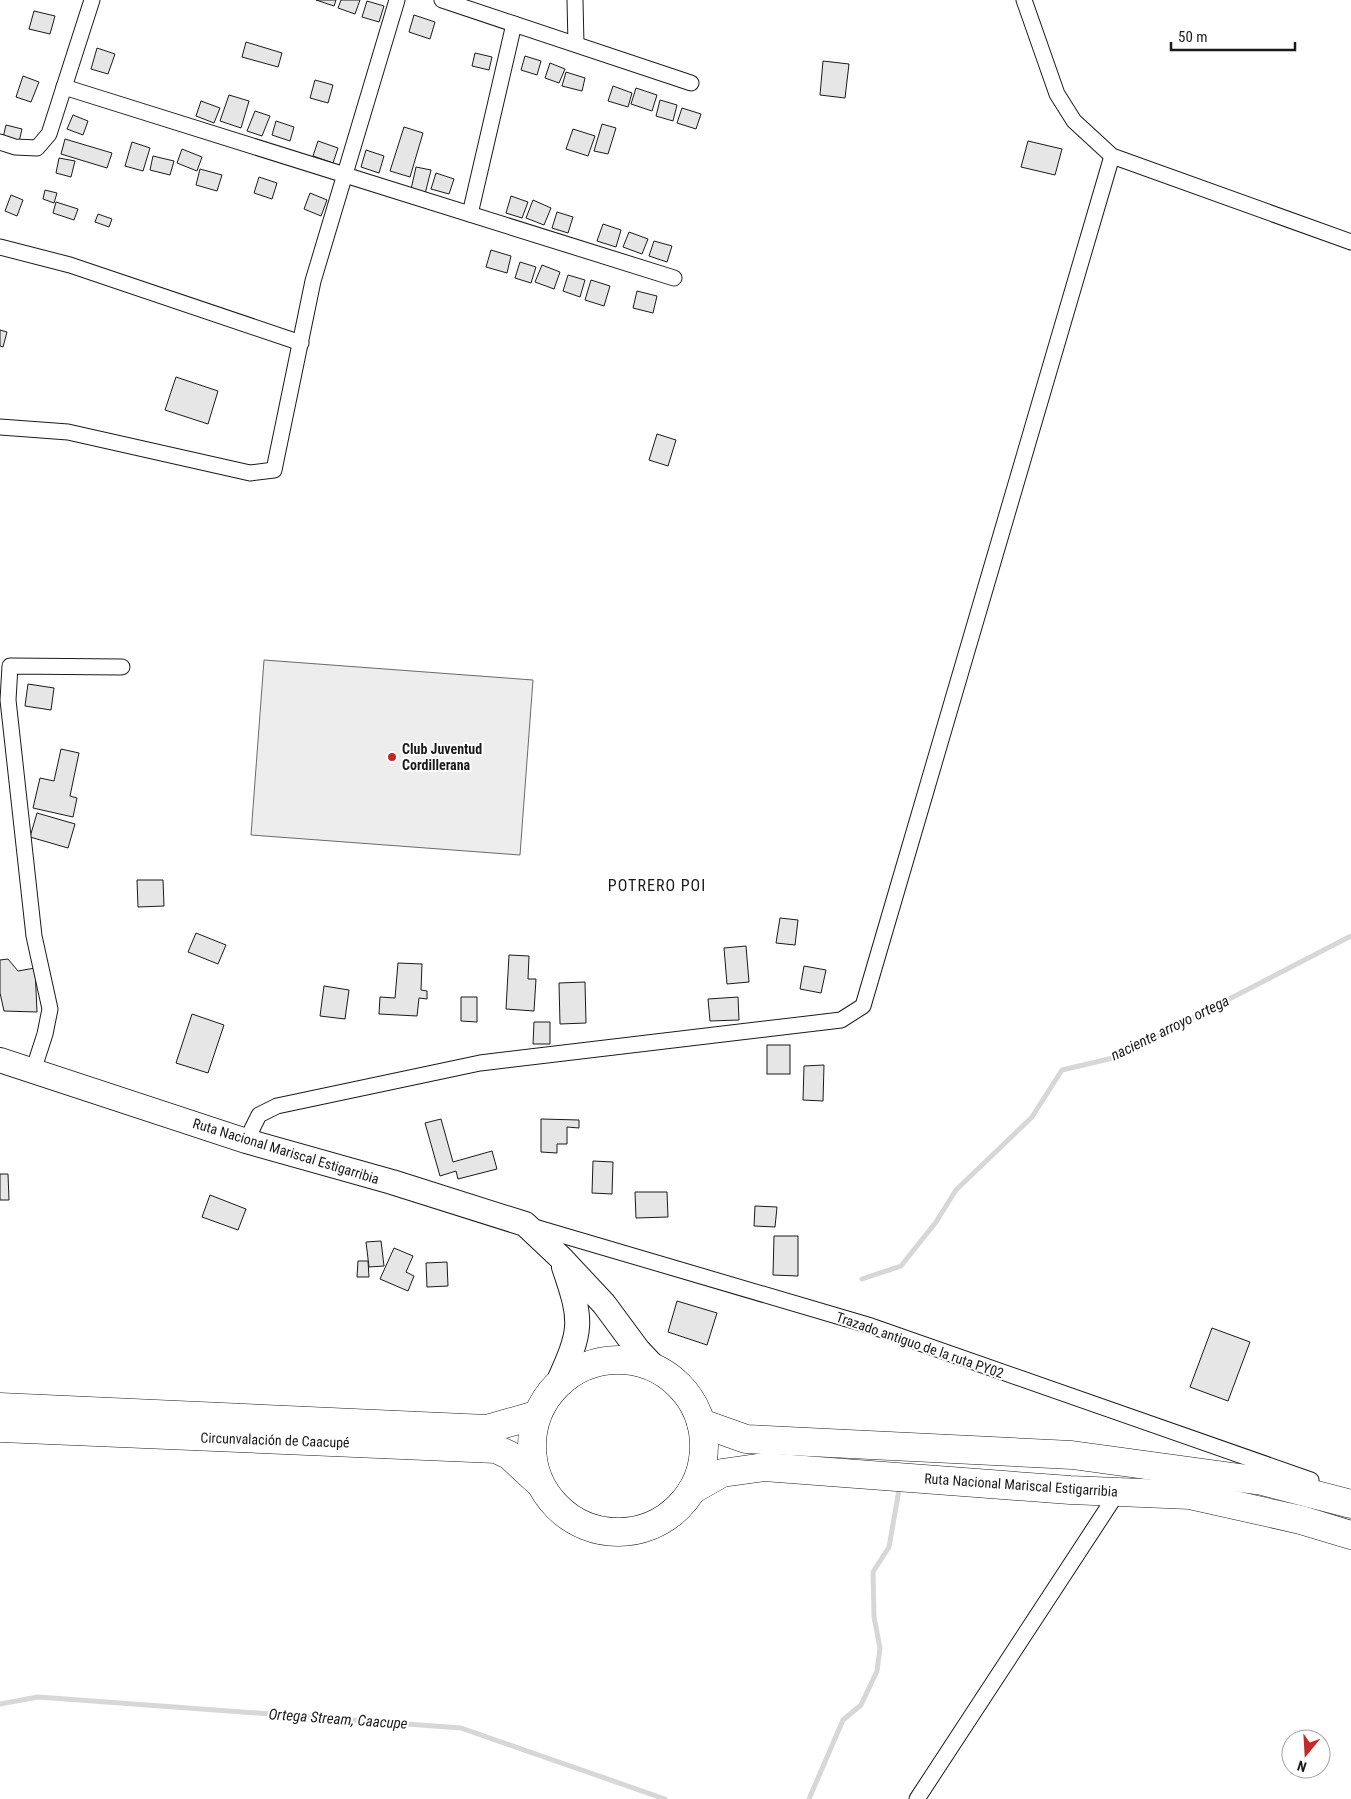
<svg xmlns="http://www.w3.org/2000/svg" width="1351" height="1799" font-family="'Roboto Condensed',sans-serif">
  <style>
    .built { fill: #ededed; stroke: #6a6a6a }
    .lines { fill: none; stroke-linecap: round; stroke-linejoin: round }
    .stream { stroke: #d7d7d7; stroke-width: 5 }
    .building { fill: #e6e6e6; stroke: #1a1a1a }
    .street-casing { stroke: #1a1a1a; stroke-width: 17 }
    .primary-casing { stroke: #1a1a1a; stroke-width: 26 }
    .highway-casing { stroke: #1a1a1a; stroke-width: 29 }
    .street { stroke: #fff; stroke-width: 15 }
    .primary { stroke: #fff; stroke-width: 24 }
    .highway { stroke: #fff; stroke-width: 28 }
    .poi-dot { fill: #c62828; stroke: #fff; stroke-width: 2 }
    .labels { text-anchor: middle; stroke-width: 4; stroke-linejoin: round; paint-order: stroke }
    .poi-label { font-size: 14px; font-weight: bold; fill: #1a1a1a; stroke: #fff; text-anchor: start }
    .street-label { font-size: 14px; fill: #1a1a1a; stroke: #fff }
    .water-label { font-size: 15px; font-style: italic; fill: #1a1a1a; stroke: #fff }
    .quarter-label { font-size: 16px; letter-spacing: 1px; fill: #1a1a1a; stroke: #fff }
  </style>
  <rect width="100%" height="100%" fill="#fff"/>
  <polygon class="built" points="264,660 533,680 520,855 251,835"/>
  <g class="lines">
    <g class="stream">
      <polyline points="862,1279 901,1266 936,1222 956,1190 1032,1117 1062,1070 1117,1057 1351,936"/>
      <polyline points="0,1704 38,1697 461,1728 665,1799"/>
      <polyline points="809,1799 843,1720 861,1705 877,1671 880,1648 874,1617 873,1572 889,1547 899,1490"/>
    </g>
  </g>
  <g class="building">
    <polygon points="316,0 336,0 334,6"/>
    <polygon points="341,0 360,0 355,14 338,8"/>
    <polygon points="367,1 384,6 379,22 362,17"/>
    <polygon points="34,11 55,16 50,34 29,29"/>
    <polygon points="414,15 435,22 430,39 409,32"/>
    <polygon points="246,42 282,53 278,67 242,57"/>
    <polygon points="97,48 115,54 108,74 91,69"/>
    <polygon points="475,53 492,57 489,70 472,66"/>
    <polygon points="525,56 541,61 537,75 521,70"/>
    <polygon points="823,61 849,64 845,98 820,95"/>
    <polygon points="550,63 565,69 559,83 545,78"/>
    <polygon points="566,72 585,78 582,91 562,86"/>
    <polygon points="23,76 39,82 31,102 16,97"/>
    <polygon points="315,80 333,85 328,103 310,98"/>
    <polygon points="613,86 632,93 628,107 608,101"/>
    <polygon points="636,88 657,95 652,111 631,104"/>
    <polygon points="229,95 249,101 241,128 220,121"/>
    <polygon points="660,100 677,105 673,121 656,116"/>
    <polygon points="201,101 220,108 214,123 196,116"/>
    <polygon points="682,108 701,114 696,129 677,123"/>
    <polygon points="255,111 270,116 262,136 247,131"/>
    <polygon points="73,115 88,121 83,135 67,129"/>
    <polygon points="276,121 294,127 290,141 272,135"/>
    <polygon points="602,124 616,128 608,154 594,151"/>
    <polygon points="6,125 22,129 18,146 2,142"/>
    <polygon points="404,127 423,133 410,177 390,171"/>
    <polygon points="573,129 595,136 588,156 566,149"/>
    <polygon points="65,139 112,153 107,168 61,154"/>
    <polygon points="318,141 338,148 333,163 313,156"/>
    <polygon points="1028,141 1062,149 1055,175 1021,167"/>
    <polygon points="132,142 150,148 143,171 125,166"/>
    <polygon points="182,149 202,157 197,171 177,163"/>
    <polygon points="366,150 384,156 379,173 361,167"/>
    <polygon points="153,156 174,161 170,175 150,170"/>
    <polygon points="59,158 75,161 71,177 56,173"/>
    <polygon points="416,167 431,170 424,198 410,194"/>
    <polygon points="200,169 222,175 217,191 196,185"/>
    <polygon points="436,173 454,179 449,194 431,189"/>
    <polygon points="259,177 277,183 272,199 254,193"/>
    <polygon points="45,190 57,193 54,203 43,199"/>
    <polygon points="310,193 327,200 321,216 304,209"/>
    <polygon points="11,195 23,200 17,216 5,211"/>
    <polygon points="511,196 528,202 522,218 506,213"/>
    <polygon points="533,200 551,208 544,225 526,218"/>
    <polygon points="56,202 78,209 74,220 53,213"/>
    <polygon points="557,212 573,217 568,233 552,228"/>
    <polygon points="98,214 112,219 109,227 95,222"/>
    <polygon points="603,224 621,230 616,247 597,241"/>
    <polygon points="629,232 648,239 642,254 623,247"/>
    <polygon points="654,241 672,246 667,262 649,256"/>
    <polygon points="491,250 511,256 507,273 486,267"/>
    <polygon points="520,262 536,267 531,283 515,278"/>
    <polygon points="542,265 560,272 554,289 535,282"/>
    <polygon points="568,275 585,280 580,297 563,291"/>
    <polygon points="591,280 610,286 604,306 585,300"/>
    <polygon points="637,291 657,296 653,313 633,308"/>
    <polygon points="0,330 7,332 3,347 0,346"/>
    <polygon points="176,377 218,391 208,424 165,410"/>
    <polygon points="657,434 676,440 668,466 649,460"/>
    <polygon points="28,684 54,688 51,710 25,706"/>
    <polygon points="61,749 79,753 70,796 77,798 73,817 33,808 40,778 54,781"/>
    <polygon points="37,813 75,824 68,848 30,837"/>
    <polygon points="137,880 163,880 164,906 138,907"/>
    <polygon points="780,918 798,920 795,945 776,943"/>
    <polygon points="196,933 226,945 218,964 188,952"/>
    <polygon points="746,946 749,982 727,984 724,948"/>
    <polygon points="509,955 529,956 528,979 536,979 534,1011 506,1009"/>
    <polygon points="8,959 18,971 35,968 37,1012 4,1011 0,993 0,960"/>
    <polygon points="398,963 422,964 421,990 427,991 427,999 419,998 417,1016 379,1014 380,997 395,998"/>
    <polygon points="804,966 826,970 821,993 800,989"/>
    <polygon points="585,982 586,1023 560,1024 559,983"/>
    <polygon points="324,986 349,990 345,1019 320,1016"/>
    <polygon points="461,997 477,997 477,1022 461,1021"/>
    <polygon points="738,997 739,1020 710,1021 708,999"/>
    <polygon points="192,1014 224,1025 208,1073 176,1063"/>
    <polygon points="534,1022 550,1022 550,1044 533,1044"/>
    <rect x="767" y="1045" width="23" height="29"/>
    <polygon points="824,1065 823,1101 803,1100 804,1066"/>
    <polygon points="441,1119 453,1162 492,1151 497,1169 458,1179 456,1171 440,1176 425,1123"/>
    <polygon points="541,1119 579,1120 579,1128 567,1127 567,1144 557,1144 557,1153 541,1152"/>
    <polygon points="593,1161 613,1162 612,1194 592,1193"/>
    <polygon points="0,1174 8,1174 9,1200 0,1200"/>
    <polygon points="635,1192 667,1192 668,1217 636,1218"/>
    <polygon points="210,1195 246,1209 238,1230 202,1217"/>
    <polygon points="755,1206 777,1207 775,1227 754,1226"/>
    <polygon points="774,1236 798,1236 798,1276 773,1275"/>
    <polygon points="381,1241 384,1266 369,1267 366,1242"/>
    <polygon points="394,1248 413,1256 406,1272 414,1276 408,1291 380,1279"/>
    <polygon points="358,1261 368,1261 369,1277 357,1277"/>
    <polygon points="447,1262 448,1286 427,1287 426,1263"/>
    <polygon points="677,1301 717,1313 707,1345 668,1332"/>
    <polygon points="1212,1328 1250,1342 1228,1401 1190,1387"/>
  </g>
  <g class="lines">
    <g class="street-casing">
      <g id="street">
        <polyline points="442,0 691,83"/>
        <polyline points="575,0 576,44"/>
        <polyline points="1024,0 1057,94 1074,121 1112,156 1351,242"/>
        <polyline points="64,87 674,278"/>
        <polyline points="0,142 15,147 37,148 49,134 92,0"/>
        <polyline points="470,214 514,24"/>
        <polyline points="0,247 70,265 301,343"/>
        <polyline points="0,427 68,432 250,473 274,470 313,281 397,0"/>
        <polyline points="33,1071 45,1034 50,1009 34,936 8,700 10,666 122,667"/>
        <polyline points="246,1141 259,1115 277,1106 480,1063 841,1020 863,1006 1112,156"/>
        <polyline points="531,1226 871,1326 1311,1480"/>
        <polyline points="917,1799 1118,1492"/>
      </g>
    </g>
    <g class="primary-casing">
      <g id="primary">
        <polyline points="0,1060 246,1141 392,1182 525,1224 561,1258 604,1304 638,1350 656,1369"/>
        <path d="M558,1383C582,1330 583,1322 564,1267"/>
      </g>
    </g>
    <g class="highway-casing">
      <g id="highway">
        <circle cx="618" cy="1446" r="86"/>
        <polyline points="0,1407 487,1429 536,1415"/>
        <polyline points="701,1423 746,1439 1072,1455 1262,1481 1351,1504"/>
        <polyline points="0,1428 496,1449 509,1455 538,1482"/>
        <polyline points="692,1490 722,1473 764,1467 1070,1490 1190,1495 1301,1520 1351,1535"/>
      </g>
    </g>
    <use href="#street" class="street"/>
    <use href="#primary" class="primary"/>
    <use href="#highway" class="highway"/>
  </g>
  <circle class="poi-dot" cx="392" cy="757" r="5"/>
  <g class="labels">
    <g class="poi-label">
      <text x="402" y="754">Club Juventud<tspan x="402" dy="16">Cordillerana</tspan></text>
    </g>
    <g class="street-label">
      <text transform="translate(286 1151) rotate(17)" y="5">Ruta Nacional Mariscal Estigarribia</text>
      <text transform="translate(920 1345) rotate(19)" y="5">Trazado antiguo de la ruta PY02</text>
      <text transform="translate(275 1440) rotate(2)" y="5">Circunvalación de Caacupé</text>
      <text transform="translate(1021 1485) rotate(4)" y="5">Ruta Nacional Mariscal Estigarribia</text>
    </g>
    <g class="water-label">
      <text transform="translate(1170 1028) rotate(-26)" y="5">naciente arroyo ortega</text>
      <text transform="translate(338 1719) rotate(4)" y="5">Ortega Stream, Caacupe</text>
    </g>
    <g class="quarter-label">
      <text x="657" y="891">POTRERO POI</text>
    </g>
  </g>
  <g transform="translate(1306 1754) rotate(198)"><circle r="24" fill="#ffffff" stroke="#a3a3a3"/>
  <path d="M0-4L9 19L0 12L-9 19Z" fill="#c62828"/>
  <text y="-8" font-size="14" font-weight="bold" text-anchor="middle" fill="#1a1a1a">N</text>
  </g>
  <path d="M1171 42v8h124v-8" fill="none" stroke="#1a1a1a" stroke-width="2.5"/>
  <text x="1178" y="42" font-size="15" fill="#1a1a1a" stroke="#ffffff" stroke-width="4" paint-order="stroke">50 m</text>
</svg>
